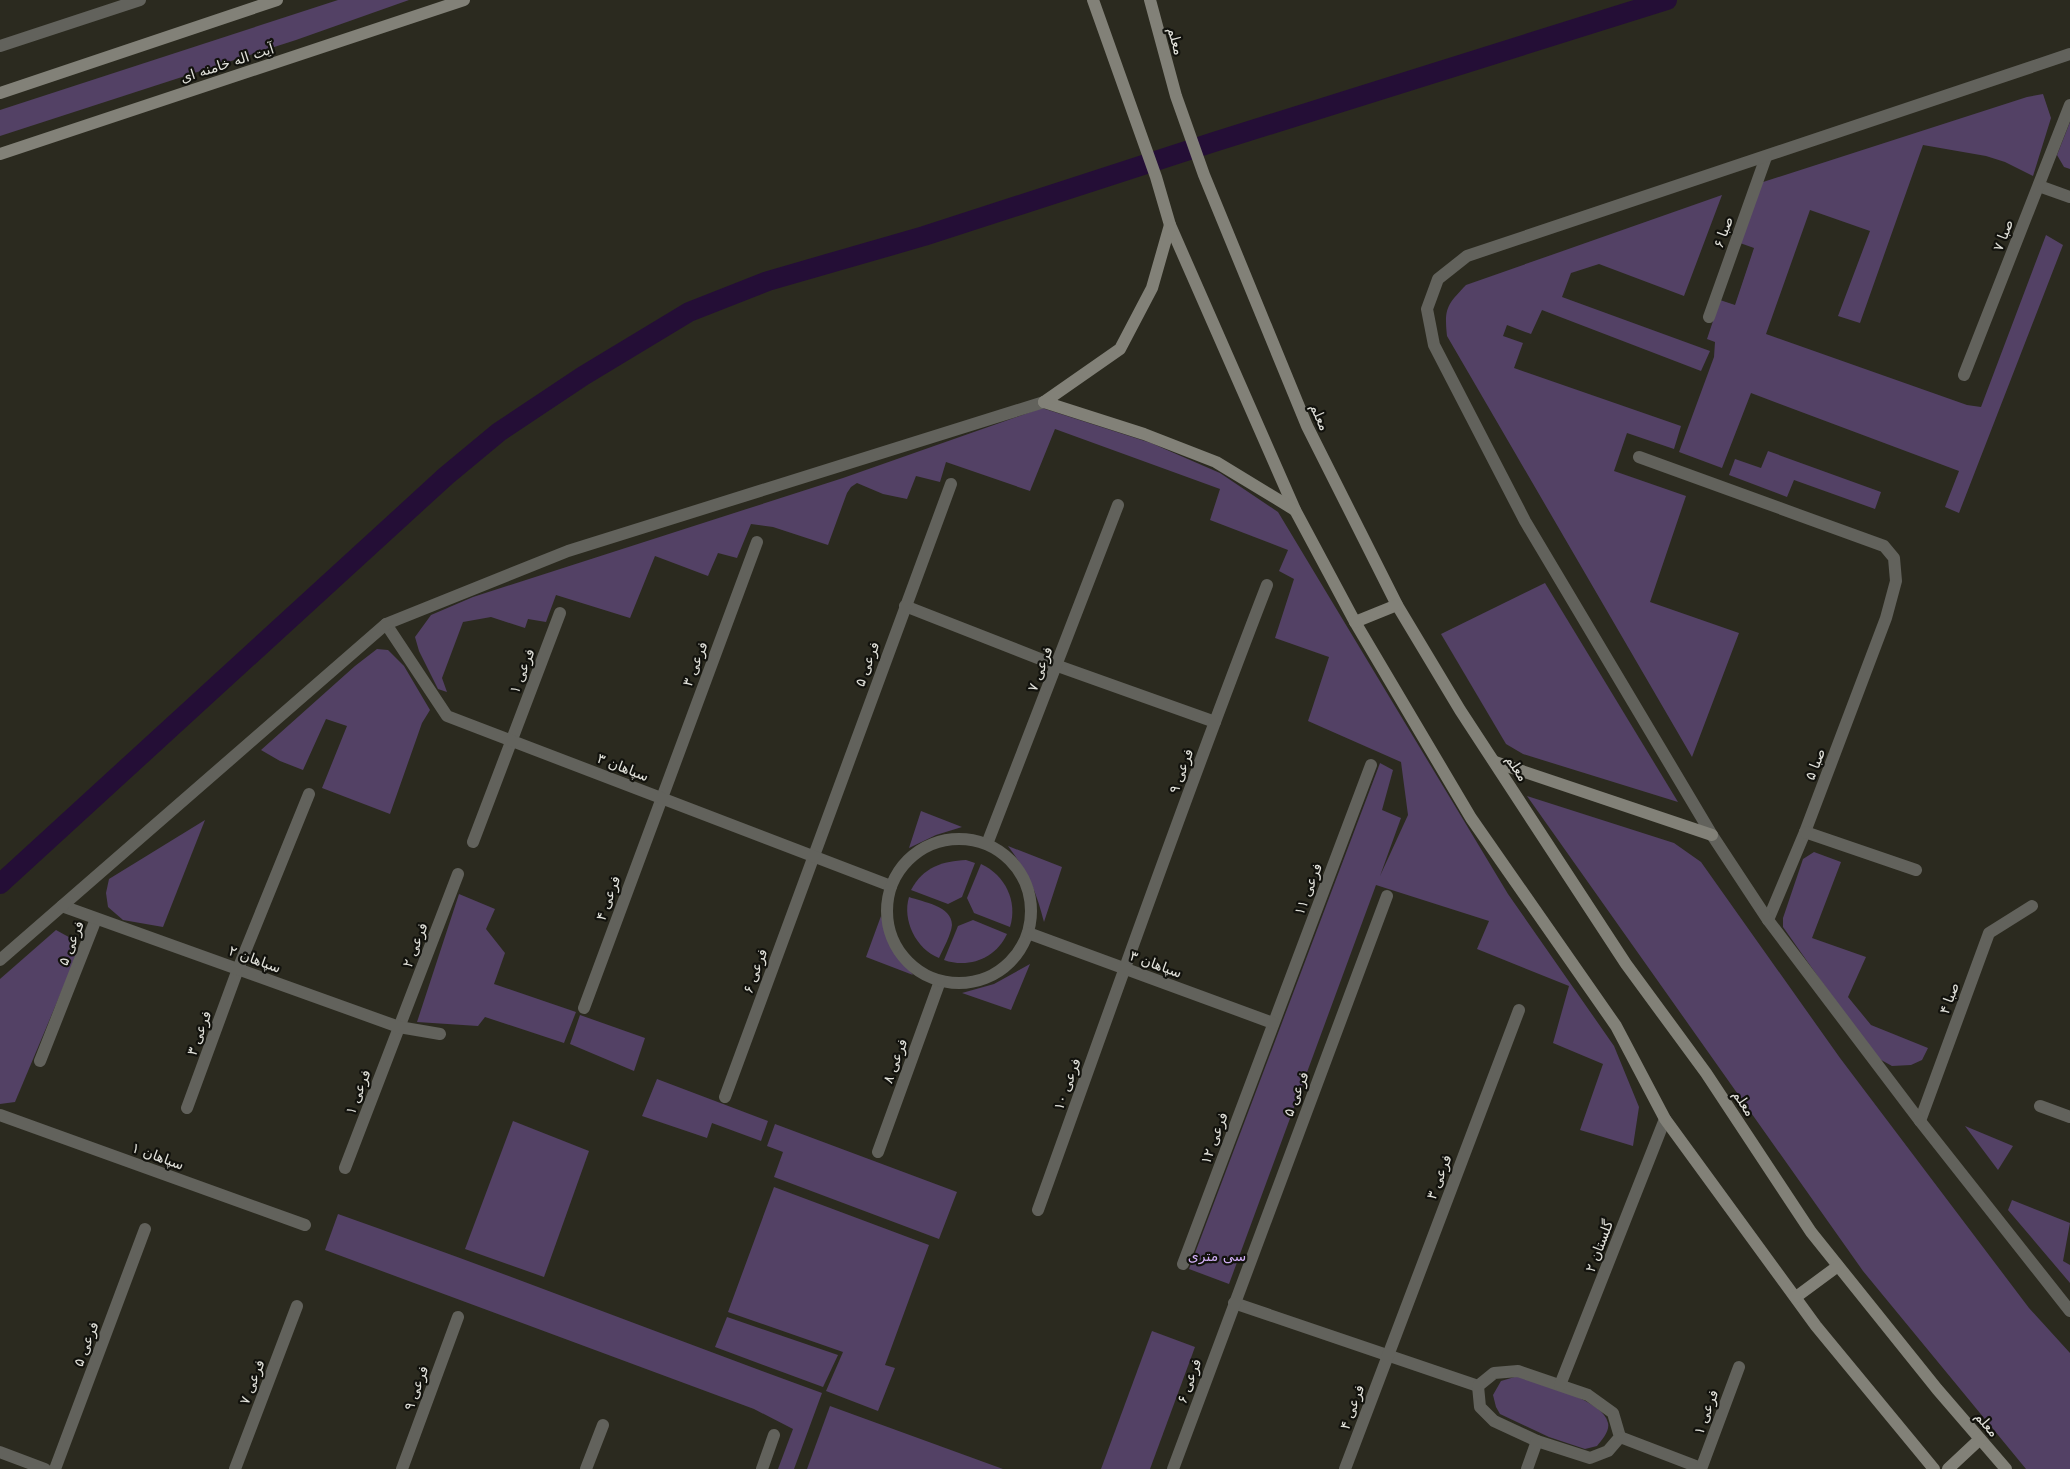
<svg xmlns="http://www.w3.org/2000/svg" width="2070" height="1469" font-family="'DejaVu Sans',Cairo,sans-serif">
  <style>
    .green { fill: #534165 }
    .lines { fill: none; stroke-linecap: round; stroke-linejoin: round }
    .canal { stroke: #240e36; stroke-width: 20 }
    .minor { stroke: #62625c; stroke-width: 12 }
    .tertiary { stroke: #62625c; stroke-width: 12 }
    .secondary { stroke: #828178; stroke-width: 12 }
    .labels { text-anchor: middle; stroke-width: 4.5; stroke-linejoin: round; paint-order: stroke }
    .street-label { font-size: 14px; fill: #e1e1da; stroke: #12120d }
    .park-label { font-size: 14px; fill: #cfadf4; stroke: #12120d }
  </style>
  <rect width="100%" height="100%" fill="#2b2a1f"/>
  <g class="green">
    <polygon points="338,0 409,0 296,40 0,136 0,110"/>
    <polygon points="2043,94 2051,118 2033,176 2005,162 1986,156 1923,145 1860,323 1838,316 1870,231 1810,210 1766,334 1967,405 1981,407 2046,235 2063,245 1959,513 1945,507 1959,471 1751,393 1722,468 1679,452 1714,357 1715,342 1707,339 1720,300 1735,305 1754,248 1740,243 1760,183 2027,97"/>
    <polygon points="2070,122 2070,169 2064,167 2057,155"/>
    <path d="M1722,195L1684,296L1599,264L1571,273L1562,297L1710,351L1701,371L1542,310L1531,334L1507,325L1503,336L1523,343L1514,368L1681,426L1674,449L1627,433L1614,471L1686,496L1650,602L1739,633L1692,757L1447,336C1444,308 1447,305 1466,285Z"/>
    <polygon points="1042,408 1151,443 1220,473 1278,512 1508,894 1614,1046 1639,1107 1633,1146 1580,1130 1603,1064 1553,1043 1569,986 1477,949 1489,921 1376,885 1229,1284 1189,1269 1380,763 1393,770 1382,810 1401,818 1380,876 1408,815 1401,762 1308,721 1329,657 1275,638 1294,579 1279,571 1288,550 1210,520 1220,489 1055,429 1030,491 946,462 940,482 916,476 907,499 883,494 857,483 851,487 847,493 828,545 773,527 751,524 737,558 718,553 708,576 655,556 630,618 556,595 546,622 528,619 525,628 491,617 463,622 442,678 447,692 438,689 419,651 415,637 431,615 473,597 843,478"/>
    <polygon points="1768,451 1881,492 1875,509 1794,480 1787,497 1729,475 1735,459 1761,468"/>
    <polygon points="1545,583 1678,802 1523,754 1506,744 1441,634"/>
    <polygon points="377,649 388,650 404,666 430,710 422,723 390,814 322,788 347,726 326,719 303,770 280,761 261,750 355,666"/>
    <polygon points="1527,796 1674,843 1701,862 1840,1058 2029,1308 2070,1353 2070,1469 2026,1469 1863,1271"/>
    <polygon points="921,811 962,827 936,835 909,848"/>
    <polygon points="205,820 163,927 123,920 108,907 106,893 109,879"/>
    <path d="M1008,846L1062,867L1044,922C1036,890 1028,873 1008,846Z"/>
    <polygon points="1814,852 1841,862 1812,938 1866,957 1848,997 1871,1025 1928,1048 1922,1060 1911,1065 1892,1066 1874,1056 1783,927 1783,918 1803,859"/>
    <path d="M966,860L975,863L962,897L948,904L911,890C923,867 943,861 966,860Z"/>
    <path d="M981,864C1005,875 1018,901 1010,927L974,913L967,898Z"/>
    <polygon points="459,894 495,909 486,929 505,953 494,984 576,1012 564,1043 485,1017 478,1026 417,1022"/>
    <path d="M909,897C923,902 952,906 952,925C951,935 943,949 939,958C916,949 902,920 909,897Z"/>
    <path d="M881,916C887,939 898,956 913,975L866,957Z"/>
    <path d="M973,920L1007,934C996,958 969,969 944,960L958,926Z"/>
    <polygon points="56,930 76,941 78,952 15,1102 0,1104 0,979"/>
    <polygon points="1030,964 1011,1010 962,993 994,984"/>
    <polygon points="580,1015 645,1038 634,1071 570,1044"/>
    <polygon points="657,1079 768,1121 761,1141 712,1123 707,1138 642,1116"/>
    <polygon points="513,1121 589,1151 544,1277 465,1249"/>
    <polygon points="775,1124 957,1192 939,1239 774,1177 783,1152 767,1146"/>
    <polygon points="1965,1126 2013,1146 1998,1170"/>
    <polygon points="774,1187 929,1245 885,1365 895,1368 878,1411 826,1391 843,1352 728,1312"/>
    <polygon points="2012,1200 2070,1223 2063,1261 2070,1265 2070,1283 2008,1210"/>
    <path d="M338,1214C500,1271 660,1334 822,1393L794,1469H778L793,1429L754,1409L325,1250Z"/>
    <polygon points="727,1317 838,1355 823,1387 715,1347"/>
    <polygon points="1152,1331 1195,1347 1150,1469 1101,1469"/>
    <path d="M1518,1376C1539,1384 1603,1399 1608,1423C1610,1431 1602,1440 1597,1446L1585,1449L1549,1437L1500,1414L1496,1407L1493,1395L1501,1381Z"/>
    <polygon points="830,1406 1003,1469 807,1469"/>
  </g>
  <g class="lines">
    <polyline class="canal" points="0,884 446,476 499,432 583,376 689,312 768,281 924,236 1214,142 1667,0"/>
    <g class="minor">
      <polyline points="2039,186 2070,197"/>
      <polyline points="1709,317 1766,157"/>
      <polyline points="1964,375 2070,105"/>
      <polyline points="1639,457 1884,546 1894,558 1896,581 1886,618 1805,832 1768,920"/>
      <polyline points="905,606 1058,666 1215,722"/>
      <polyline points="1805,832 1916,870"/>
      <polyline points="473,842 560,613"/>
      <polyline points="987,844 1118,505"/>
      <polyline points="584,1008 757,542"/>
      <polyline points="40,1061 96,919"/>
      <polyline points="725,1097 951,484"/>
      <polyline points="2040,1106 2070,1117"/>
      <polyline points="187,1108 238,969 309,794"/>
      <polyline points="1920,1121 1989,933 2032,906"/>
      <polyline points="878,1152 940,981"/>
      <polyline points="345,1168 458,874"/>
      <path d="M1038,1210C1113,1001 1187,792 1267,585"/>
      <polyline points="1183,1264 1371,765"/>
      <polyline points="1234,1303 1478,1386"/>
      <polygon points="1518,1371 1588,1395 1613,1413 1620,1437 1608,1451 1590,1458 1537,1441 1494,1421 1480,1407 1478,1386 1494,1373"/>
      <polyline points="1560,1385 1665,1119"/>
      <polyline points="1620,1437 1701,1468"/>
      <polyline points="55,1469 145,1229"/>
      <polyline points="235,1469 297,1306"/>
      <polyline points="402,1469 458,1317"/>
      <polyline points="586,1469 603,1425"/>
      <polyline points="762,1469 774,1435"/>
      <polyline points="1173,1469 1387,896"/>
      <polyline points="1345,1469 1519,1010"/>
      <polyline points="1527,1469 1537,1441"/>
      <polyline points="1701,1469 1739,1367"/>
    </g>
    <g class="tertiary">
      <polyline points="0,46 140,0"/>
      <polyline points="2070,54 1467,256 1438,279 1427,309 1434,345 1525,521 1712,835 1768,920 1920,1121 2070,1311"/>
      <polyline points="386,624 447,716 891,886"/>
      <circle cx="959" cy="911" r="72"/>
      <polyline points="62,906 399,1027 440,1034"/>
      <polyline points="1028,933 1273,1023"/>
      <polyline points="0,960 386,624 568,551 1044,402"/>
      <polyline points="0,1115 305,1225"/>
      <polyline points="0,1452 45,1469"/>
    </g>
    <g class="secondary">
      <polyline points="1093,0 1156,177 1170,225 1295,510 1355,622 1471,818 1616,1026 1665,1119 1816,1326 1934,1469"/>
      <polyline points="1150,0 1176,96 1204,175 1307,426 1397,605 1460,710 1626,964 1706,1073 1811,1232 1937,1389 2006,1469"/>
      <polyline points="0,93 277,0"/>
      <polyline points="0,154 464,0"/>
      <polyline points="1044,402 1144,434 1216,462 1295,510"/>
      <polyline points="1044,402 1120,349 1152,288 1170,225"/>
      <polyline points="1355,622 1397,605"/>
      <polyline points="1495,762 1712,835"/>
      <polyline points="1796,1297 1838,1266"/>
      <polyline points="1948,1469 1980,1439"/>
    </g>
  </g>
  <g class="labels">
    <g class="street-label">
      <text transform="translate(1176 41) rotate(75)" y="5">معلم</text>
      <text transform="translate(227 63) rotate(-18)" y="5">آیت اله خامنه ای</text>
      <text transform="translate(1723 232) rotate(-70)" y="5">صبا ۶</text>
      <text transform="translate(2003 235) rotate(-69)" y="5">صبا ۷</text>
      <text transform="translate(1320 417) rotate(66)" y="5">معلم</text>
      <text transform="translate(695 664) rotate(-69)" y="5">فرعی ۳</text>
      <text transform="translate(867 664) rotate(-70)" y="5">فرعی ۵</text>
      <text transform="translate(1040 669) rotate(-69)" y="5">فرعی ۷</text>
      <text transform="translate(522 671) rotate(-69)" y="5">فرعی ۱</text>
      <text transform="translate(1815 764) rotate(-69)" y="5">صبا ۵</text>
      <text transform="translate(623 767) rotate(21)" y="5">سپاهان ۳</text>
      <text transform="translate(1517 768) rotate(57)" y="5">معلم</text>
      <text transform="translate(1181 771) rotate(-70)" y="5">فرعی ۹</text>
      <text transform="translate(1308 889) rotate(-69)" y="5">فرعی ۱۱</text>
      <text transform="translate(608 898) rotate(-70)" y="5">فرعی ۴</text>
      <text transform="translate(71 943) rotate(-68)" y="5">فرعی ۵</text>
      <text transform="translate(415 945) rotate(-69)" y="5">فرعی ۲</text>
      <text transform="translate(255 959) rotate(20)" y="5">سپاهان ۲</text>
      <text transform="translate(1156 964) rotate(20)" y="5">سپاهان ۳</text>
      <text transform="translate(755 971) rotate(-70)" y="5">فرعی ۶</text>
      <text transform="translate(1949 998) rotate(-70)" y="5">صبا ۴</text>
      <text transform="translate(199 1033) rotate(-70)" y="5">فرعی ۳</text>
      <text transform="translate(895 1061) rotate(-70)" y="5">فرعی ۸</text>
      <text transform="translate(1067 1084) rotate(-70)" y="5">فرعی ۱۰</text>
      <text transform="translate(358 1092) rotate(-69)" y="5">فرعی ۱</text>
      <text transform="translate(1296 1094) rotate(-69)" y="5">فرعی ۵</text>
      <text transform="translate(1744 1103) rotate(56)" y="5">معلم</text>
      <text transform="translate(1214 1138) rotate(-70)" y="5">فرعی ۱۲</text>
      <text transform="translate(158 1156) rotate(20)" y="5">سپاهان ۱</text>
      <text transform="translate(1439 1177) rotate(-69)" y="5">فرعی ۳</text>
      <text transform="translate(1599 1246) rotate(-69)" y="5">گلستان ۲</text>
      <text transform="translate(86 1344) rotate(-69)" y="5">فرعی ۵</text>
      <text transform="translate(1189 1381) rotate(-70)" y="5">فرعی ۶</text>
      <text transform="translate(252 1382) rotate(-69)" y="5">فرعی ۷</text>
      <text transform="translate(416 1388) rotate(-70)" y="5">فرعی ۹</text>
      <text transform="translate(1352 1407) rotate(-70)" y="5">فرعی ۴</text>
      <text transform="translate(1706 1412) rotate(-70)" y="5">فرعی ۱</text>
      <text transform="translate(1987 1424) rotate(49)" y="5">معلم</text>
    </g>
    <g class="park-label">
      <text x="1217" y="1261">سی متری</text>
    </g>
  </g>
</svg>
